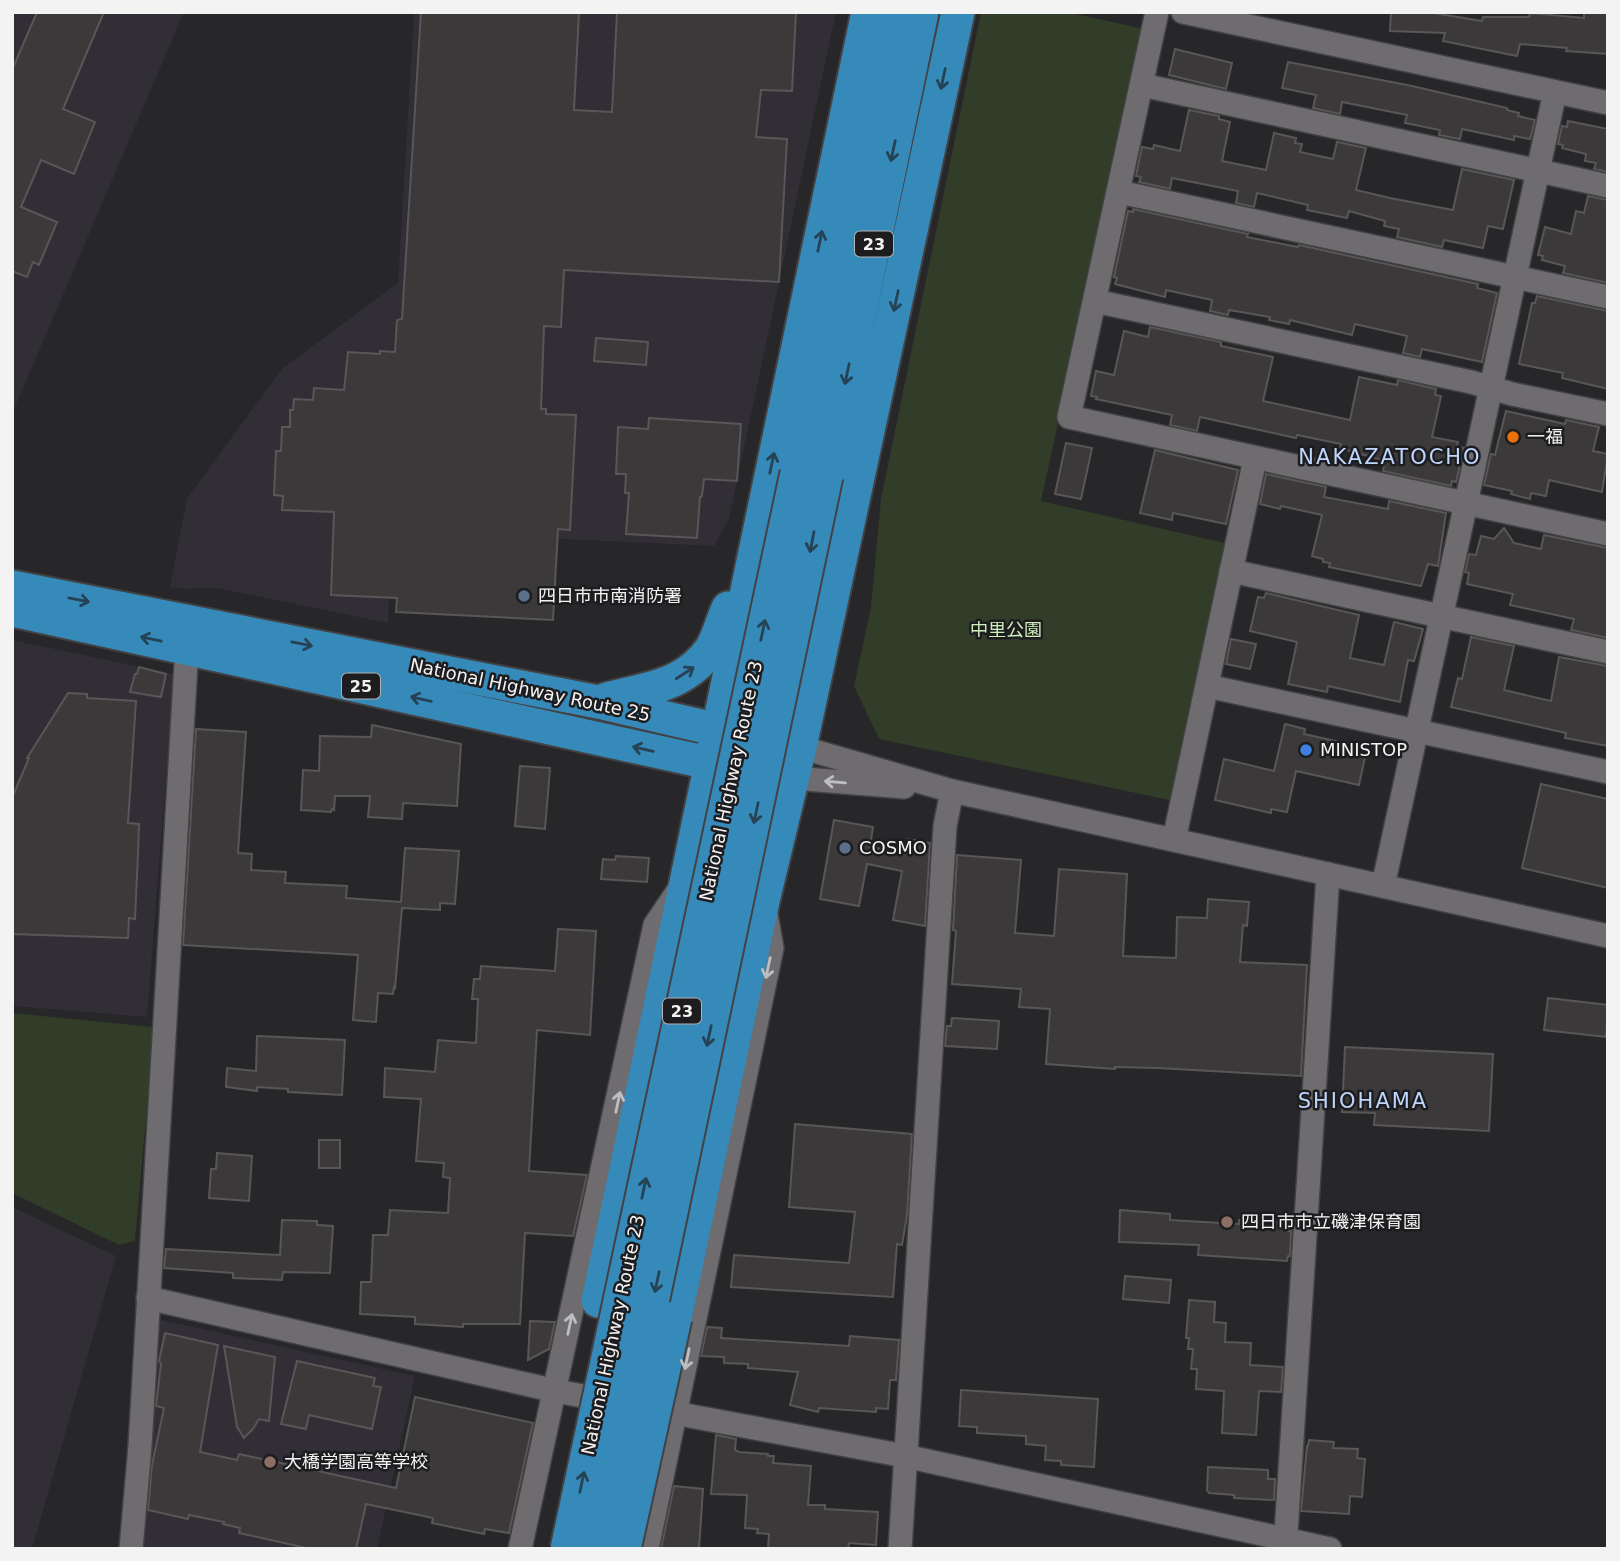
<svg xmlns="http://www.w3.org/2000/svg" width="1620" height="1561" font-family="'DejaVu Sans','Noto Sans JP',sans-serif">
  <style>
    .built { fill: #312e36 }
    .green { fill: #313c29 }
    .building { fill: #3c393b; stroke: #595658; stroke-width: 2 }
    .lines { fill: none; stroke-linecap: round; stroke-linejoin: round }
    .minor-casing { stroke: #424143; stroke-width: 26 }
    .highway-casing { stroke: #424143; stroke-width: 37 }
    .minor { stroke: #6e6c6f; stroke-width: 23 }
    .highway { stroke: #368aba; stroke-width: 33 }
    .highway-bridge-casing { stroke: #424143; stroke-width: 37; stroke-linecap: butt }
    .highway-bridge { stroke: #368aba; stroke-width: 33 }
    .oneway { stroke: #264255 }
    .oneway2 { stroke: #bebdbf }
    .food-dot { fill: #e8710a; stroke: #1d1c1f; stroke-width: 2.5 }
    .service-dot { fill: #5c6f8a; stroke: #1d1c1f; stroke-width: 2.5 }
    .shop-dot { fill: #3f7fe0; stroke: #1d1c1f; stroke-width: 2.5 }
    .education-dot { fill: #8d6e63; stroke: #1d1c1f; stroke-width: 2.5 }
    .labels { text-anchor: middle; stroke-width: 5; stroke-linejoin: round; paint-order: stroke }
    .shield { fill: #1d1c1f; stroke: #b3b2b4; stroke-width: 2 }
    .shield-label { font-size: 16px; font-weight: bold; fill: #f3f3f4 }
    .poi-label { font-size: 18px; fill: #f3f3f4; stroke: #1d1c1f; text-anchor: start }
    .park-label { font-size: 18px; fill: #ceeeb9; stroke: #1d1c1f }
    .street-label { font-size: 18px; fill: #f3f3f4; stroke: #1d1c1f }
    .quarter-label { font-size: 21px; letter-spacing: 2px; fill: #bed6fd; stroke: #1d1c1f }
  </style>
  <rect width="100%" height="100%" fill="#272628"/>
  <g class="built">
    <polygon points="12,12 184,12 12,414"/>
    <polygon points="414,12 836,12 729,519 714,546 392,531 388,623 217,588 184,589 170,587 187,498 283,368 398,283"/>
    <polygon points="12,640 174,674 147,1017 12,1006"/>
    <polygon points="12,1207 116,1256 32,1549 12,1549"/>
    <polygon points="157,1319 415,1376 377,1549 140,1549"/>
  </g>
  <g class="green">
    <polygon points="981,12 1067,12 1144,29 1041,501 1229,544 1174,801 879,739 854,686 871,607 881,499"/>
    <polygon points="12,1013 154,1027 135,1241 119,1245 12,1193"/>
  </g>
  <g class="building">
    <polygon points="37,12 104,12 63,109 95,122 74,174 41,160 21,207 57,222 39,265 33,262 27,277 12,271 12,70"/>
    <polygon points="421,12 579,12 574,110 612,112 617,12 796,12 792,91 761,90 756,137 787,139 779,282 564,270 561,327 544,326 541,409 546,409 546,414 576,415 570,530 558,529 553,620 396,612 397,598 331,595 334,512 282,510 283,496 274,495 276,451 281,451 282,427 290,427 290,410 293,410 294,399 313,400 314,388 344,390 348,352 380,354 380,351 395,352 397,320 402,319"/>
    <polygon points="1391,12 1427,12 1482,21 1483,17 1529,17 1530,13 1584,18 1584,12 1608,12 1608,54 1566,51 1567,48 1520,44 1517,56 1443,41 1445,33 1390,31"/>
    <polygon points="1175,49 1232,63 1226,89 1169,75"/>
    <polygon points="1288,62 1412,86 1507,108 1507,110 1519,113 1518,116 1535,120 1530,139 1514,136 1514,140 1462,129 1460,139 1439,135 1440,130 1405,123 1407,115 1342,102 1340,114 1313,108 1316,95 1282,88"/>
    <polygon points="1189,110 1219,116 1219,119 1230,122 1222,161 1266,170 1274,133 1296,138 1295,143 1302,144 1300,152 1333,159 1337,142 1366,148 1356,190 1390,198 1453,210 1462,169 1514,180 1503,229 1488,226 1483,248 1444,240 1442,247 1397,237 1399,229 1384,226 1385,221 1349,211 1347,218 1307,210 1308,205 1257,193 1254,207 1236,203 1238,191 1172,178 1170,189 1139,182 1141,177 1136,176 1142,147 1153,149 1154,145 1180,151"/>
    <polygon points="1568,121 1608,129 1608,172 1594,169 1596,163 1585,161 1586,154 1562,148 1563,145 1558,144 1562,126 1567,127"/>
    <polygon points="1588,196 1608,200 1608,283 1563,273 1565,266 1542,260 1543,256 1538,255 1545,227 1571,234 1576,211 1584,213"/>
    <polygon points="1133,209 1248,234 1247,237 1298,247 1299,245 1478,284 1477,288 1497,293 1482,362 1422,349 1420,357 1403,353 1407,336 1355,324 1352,335 1290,320 1289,324 1269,320 1270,317 1229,310 1228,315 1210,311 1212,300 1166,290 1165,297 1115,284 1117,278 1114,277 1128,211 1133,212"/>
    <polygon points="1537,296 1608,311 1608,389 1562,378 1563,373 1519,364 1532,303 1535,303"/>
    <polygon points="1150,327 1221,342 1221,346 1273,357 1263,401 1350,420 1359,377 1397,385 1398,380 1436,389 1435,395 1441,396 1432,437 1458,442 1457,446 1464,448 1456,482 1452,481 1451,486 1383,471 1385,461 1340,448 1341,444 1297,435 1296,438 1200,417 1197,431 1170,425 1172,415 1096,399 1097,397 1091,396 1096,371 1114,375 1124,331 1148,337"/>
    <polygon points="596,338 648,342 646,365 594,361"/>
    <polygon points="1506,411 1565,424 1566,420 1599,427 1593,451 1608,454 1602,492 1549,480 1546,496 1531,493 1530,499 1511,494 1512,491 1484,485 1491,454 1495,455"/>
    <polygon points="649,418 741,424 737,481 704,479 702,496 700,497 697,538 626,534 629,493 625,493 626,474 616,474 618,427 648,429"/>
    <polygon points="1066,443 1092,448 1081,499 1055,494"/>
    <polygon points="1155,450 1238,470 1226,524 1173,513 1172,520 1140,513"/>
    <polygon points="1266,474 1326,487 1324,497 1388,509 1389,501 1446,513 1438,566 1428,564 1421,586 1329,567 1330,563 1323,562 1323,559 1312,556 1322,515 1281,506 1280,509 1260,504"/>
    <polygon points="1504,528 1514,543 1541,549 1544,535 1608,548 1608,638 1571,630 1574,619 1510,605 1513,594 1467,584 1469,573 1465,572 1469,554 1476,555 1481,536 1494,539"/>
    <polygon points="1266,593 1359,615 1350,658 1384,665 1394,622 1423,629 1414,661 1408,660 1400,702 1328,686 1327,692 1288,684 1297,642 1250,631 1258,597 1264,598"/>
    <polygon points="1471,637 1514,646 1504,690 1551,701 1559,657 1608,666 1608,746 1565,738 1566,733 1451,707 1458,678 1462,679"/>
    <polygon points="1231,639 1256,644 1250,669 1226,664"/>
    <polygon points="139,667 166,674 161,697 130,692 135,674 137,674"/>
    <polygon points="68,693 87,694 87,698 136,701 128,823 139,824 138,854 135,919 129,918 128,938 12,934 12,798 29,758 27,758"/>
    <polygon points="1285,724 1305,729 1304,734 1367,748 1359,785 1296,771 1287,812 1271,809 1271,813 1215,800 1224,759 1274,771"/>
    <polygon points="372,725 461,744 457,806 403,803 402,819 368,817 370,796 335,796 334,810 332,809 331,812 301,810 303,770 319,771 320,736 371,737"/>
    <polygon points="196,729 246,732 238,853 252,854 251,870 286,872 285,883 347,886 346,898 401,902 405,848 459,851 455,904 440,903 440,910 402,908 395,988 394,987 393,994 378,993 376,1022 353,1020 358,955 183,945"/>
    <polygon points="520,766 550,768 545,829 515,826"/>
    <polygon points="1541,784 1608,799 1608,888 1522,868"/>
    <polygon points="834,820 873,827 870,847 906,853 908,839 930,843 925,926 893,920 902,871 867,864 859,906 820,899"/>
    <polygon points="957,855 1021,860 1015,933 1054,936 1059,869 1127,874 1123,956 1176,958 1177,917 1207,918 1208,899 1249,902 1247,926 1243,925 1240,962 1307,965 1301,1076 1158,1068 1115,1067 1115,1069 1046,1064 1050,1009 1019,1007 1021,989 952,984 956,931 953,930"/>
    <polygon points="616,856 649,858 647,882 601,879 603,859 615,860"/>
    <polygon points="558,929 596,931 590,1035 537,1030 529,1171 587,1175 573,1236 525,1233 520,1324 463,1324 463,1327 415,1324 415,1317 360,1314 361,1282 371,1282 373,1235 388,1235 390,1210 448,1213 450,1178 443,1177 444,1163 416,1161 421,1099 384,1097 385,1068 435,1072 438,1040 476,1043 478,999 472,999 474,979 480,979 481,966 555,971"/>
    <polygon points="1548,998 1608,1005 1606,1037 1544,1030"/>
    <polygon points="952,1018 999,1021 997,1049 945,1046 947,1026 951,1026"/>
    <polygon points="257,1036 345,1040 342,1095 288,1092 288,1089 257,1087 257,1091 226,1087 227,1068 256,1071"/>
    <polygon points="1345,1047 1493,1054 1489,1131 1374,1125 1375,1113 1342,1112"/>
    <polygon points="795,1124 912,1134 907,1215 902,1245 897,1244 893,1297 731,1287 734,1255 849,1263 855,1212 789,1207"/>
    <rect x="319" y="1140" width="21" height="28"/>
    <polygon points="217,1153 252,1156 249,1201 209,1198 211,1169 216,1169"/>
    <polygon points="1120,1210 1170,1214 1170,1220 1239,1224 1239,1220 1288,1223 1288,1231 1291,1231 1290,1256 1288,1256 1287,1261 1198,1255 1199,1245 1119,1242"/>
    <polygon points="282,1220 317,1221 317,1225 333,1226 330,1273 283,1272 282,1280 233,1278 233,1273 164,1268 166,1249 280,1255"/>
    <polygon points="1125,1276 1171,1280 1169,1303 1123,1299"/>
    <polygon points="1189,1300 1215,1302 1214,1322 1226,1323 1225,1342 1251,1343 1250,1365 1283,1367 1281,1392 1259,1391 1256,1435 1222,1433 1224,1391 1196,1389 1197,1369 1191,1369 1193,1349 1188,1349 1189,1338 1186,1338"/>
    <polygon points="530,1321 555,1322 549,1349 528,1360"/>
    <polygon points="707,1327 722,1328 721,1338 849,1346 850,1336 899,1340 896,1380 890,1380 888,1409 876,1408 876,1412 819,1408 818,1412 790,1405 798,1372 748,1368 748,1364 724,1363 724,1357 701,1356"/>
    <polygon points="165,1333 218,1345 200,1452 237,1460 239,1454 396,1488 415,1397 533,1423 509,1533 485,1529 484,1534 432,1523 433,1518 366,1504 356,1549 311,1549 239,1533 240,1528 223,1524 224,1522 189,1515 188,1519 148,1510 152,1465 164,1408 156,1406 161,1364 159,1361"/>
    <polygon points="224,1346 275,1357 269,1421 259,1419 253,1429 244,1438 237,1427"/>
    <polygon points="297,1361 375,1378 373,1386 381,1387 372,1429 309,1415 306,1429 281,1424"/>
    <polygon points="961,1390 1098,1399 1094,1467 1061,1465 1061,1461 1045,1460 1046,1446 1026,1444 1026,1436 977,1433 977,1427 959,1426"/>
    <polygon points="716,1435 736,1439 735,1450 739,1452 768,1454 768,1456 774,1456 773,1463 811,1466 808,1505 825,1505 825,1509 878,1512 876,1545 849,1543 848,1549 768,1549 769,1534 757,1533 758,1529 745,1528 747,1495 711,1494"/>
    <polygon points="1309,1440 1334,1442 1333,1448 1358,1449 1357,1458 1365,1459 1362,1497 1350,1496 1349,1514 1301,1511 1307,1446 1308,1446"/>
    <polygon points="1208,1467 1268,1470 1268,1479 1275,1479 1274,1500 1234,1498 1234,1495 1209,1493 1207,1490"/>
    <polygon points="674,1486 703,1489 699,1549 661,1549"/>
  </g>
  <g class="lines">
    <g class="minor-casing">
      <g id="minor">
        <polyline points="1157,12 1069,417 1608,534"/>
        <polyline points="1183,12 1608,103"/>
        <polyline points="1142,85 1608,186"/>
        <polyline points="1119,192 1608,297"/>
        <polyline points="1095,301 1471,382 1512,394 1608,414"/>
        <polyline points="1231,571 1608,652"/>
        <polyline points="1207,686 1608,772"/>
        <polyline points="800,747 952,791 1608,936"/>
        <polyline points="793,778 904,787"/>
        <polyline points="1174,840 1255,459"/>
        <polyline points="1383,886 1555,92"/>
        <polyline points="148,1298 556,1391 905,1456 1330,1549"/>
        <polyline points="131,1549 140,1446 187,646"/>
        <polyline points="520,1549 655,925 680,888"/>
        <polyline points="647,1549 772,948 766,914"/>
        <polyline points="900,1549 945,826 952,791"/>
        <polyline points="1285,1549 1328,874"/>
      </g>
    </g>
    <g class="highway-casing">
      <g id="highway">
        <polyline points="797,473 892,12"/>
        <polyline points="826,476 922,12"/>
        <polyline points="12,587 598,702 740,735"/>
        <polyline points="12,610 732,768"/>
        <path d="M604,700C645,688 683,688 711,649C718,638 722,621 728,608"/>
        <path d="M598,1301C690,872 777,442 868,12"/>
        <polyline points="675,1318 763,901 800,747 958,12"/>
      </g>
    </g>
    <use href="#minor" class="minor"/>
    <use href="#highway" class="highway"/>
    <g class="highway-bridge-casing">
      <g id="highway-bridge">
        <polyline points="567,1549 797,473"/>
        <polyline points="600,1549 826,476"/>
        <polyline points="624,1549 675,1318"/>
      </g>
    </g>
    <use href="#highway-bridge" class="highway-bridge"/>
  </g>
  <defs><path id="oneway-shaft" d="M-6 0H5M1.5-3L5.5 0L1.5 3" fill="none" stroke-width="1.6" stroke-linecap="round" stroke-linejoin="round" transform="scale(1.75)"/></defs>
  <g class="oneway">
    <use href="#oneway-shaft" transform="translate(943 79) rotate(102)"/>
    <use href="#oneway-shaft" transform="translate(893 151) rotate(102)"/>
    <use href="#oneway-shaft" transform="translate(820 241) rotate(-78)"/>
    <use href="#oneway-shaft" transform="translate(896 301) rotate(102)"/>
    <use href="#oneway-shaft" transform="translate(847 374) rotate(102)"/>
    <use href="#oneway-shaft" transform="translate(772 463) rotate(-78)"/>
    <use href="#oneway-shaft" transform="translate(812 542) rotate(101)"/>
    <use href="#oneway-shaft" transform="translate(79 600) rotate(11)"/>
    <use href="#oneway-shaft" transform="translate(763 630) rotate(-78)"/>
    <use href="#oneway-shaft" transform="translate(151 639) rotate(-168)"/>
    <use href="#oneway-shaft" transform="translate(302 644) rotate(11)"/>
    <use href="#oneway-shaft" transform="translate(685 673) rotate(-33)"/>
    <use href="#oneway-shaft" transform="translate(421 699) rotate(-167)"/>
    <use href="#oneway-shaft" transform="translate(643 749) rotate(-167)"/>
    <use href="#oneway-shaft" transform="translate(756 813) rotate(102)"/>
    <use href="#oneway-shaft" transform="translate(709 1036) rotate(102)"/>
    <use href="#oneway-shaft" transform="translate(644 1188) rotate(-78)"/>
    <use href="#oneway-shaft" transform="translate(657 1282) rotate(102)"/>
    <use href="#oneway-shaft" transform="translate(582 1482) rotate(-78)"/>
  </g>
  <g class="oneway2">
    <use href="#oneway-shaft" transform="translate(835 782) rotate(-175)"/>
    <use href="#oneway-shaft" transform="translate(768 968) rotate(102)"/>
    <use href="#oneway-shaft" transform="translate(618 1102) rotate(-78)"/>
    <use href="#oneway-shaft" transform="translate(570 1324) rotate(-78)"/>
    <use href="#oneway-shaft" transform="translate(687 1359) rotate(102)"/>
  </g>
  <circle class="food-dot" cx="1513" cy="437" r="7"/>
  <g class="service-dot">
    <circle cx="524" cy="596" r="7"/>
    <circle cx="845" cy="848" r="7"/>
  </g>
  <circle class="shop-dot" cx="1306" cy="750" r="7"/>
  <g class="education-dot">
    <circle cx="1227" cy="1222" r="7"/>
    <circle cx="270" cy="1462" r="7"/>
  </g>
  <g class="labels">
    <g class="shield">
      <rect x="855" y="231.5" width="38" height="25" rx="5"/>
      <rect x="342" y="673.5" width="38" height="25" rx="5"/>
      <rect x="663" y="998.5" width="38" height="25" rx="5"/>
    </g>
    <g class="shield-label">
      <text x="874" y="250">23</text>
      <text x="361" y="692">25</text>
      <text x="682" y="1017">23</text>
    </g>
    <g class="poi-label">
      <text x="1527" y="443">一福</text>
      <text x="538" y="602">四日市市南消防署</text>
      <text x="1320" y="756">MINISTOP</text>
      <text x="859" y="854">COSMO</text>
      <text x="1241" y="1228">四日市市立磯津保育園</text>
      <text x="284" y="1468">大橋学園高等学校</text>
    </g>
    <g class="park-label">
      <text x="1006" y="636">中里公園</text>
    </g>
    <g class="street-label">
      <text transform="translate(530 690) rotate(12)" y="6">National Highway Route 25</text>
      <text transform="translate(731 781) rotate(-78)" y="6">National Highway Route 23</text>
      <text transform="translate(613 1335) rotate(-78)" y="6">National Highway Route 23</text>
    </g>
    <g class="quarter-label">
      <text x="1390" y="464">NAKAZATOCHO</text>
      <text x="1363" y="1108">SHIOHAMA</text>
    </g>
  </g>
  <rect width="1620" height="1561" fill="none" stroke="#f3f3f4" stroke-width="28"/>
</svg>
